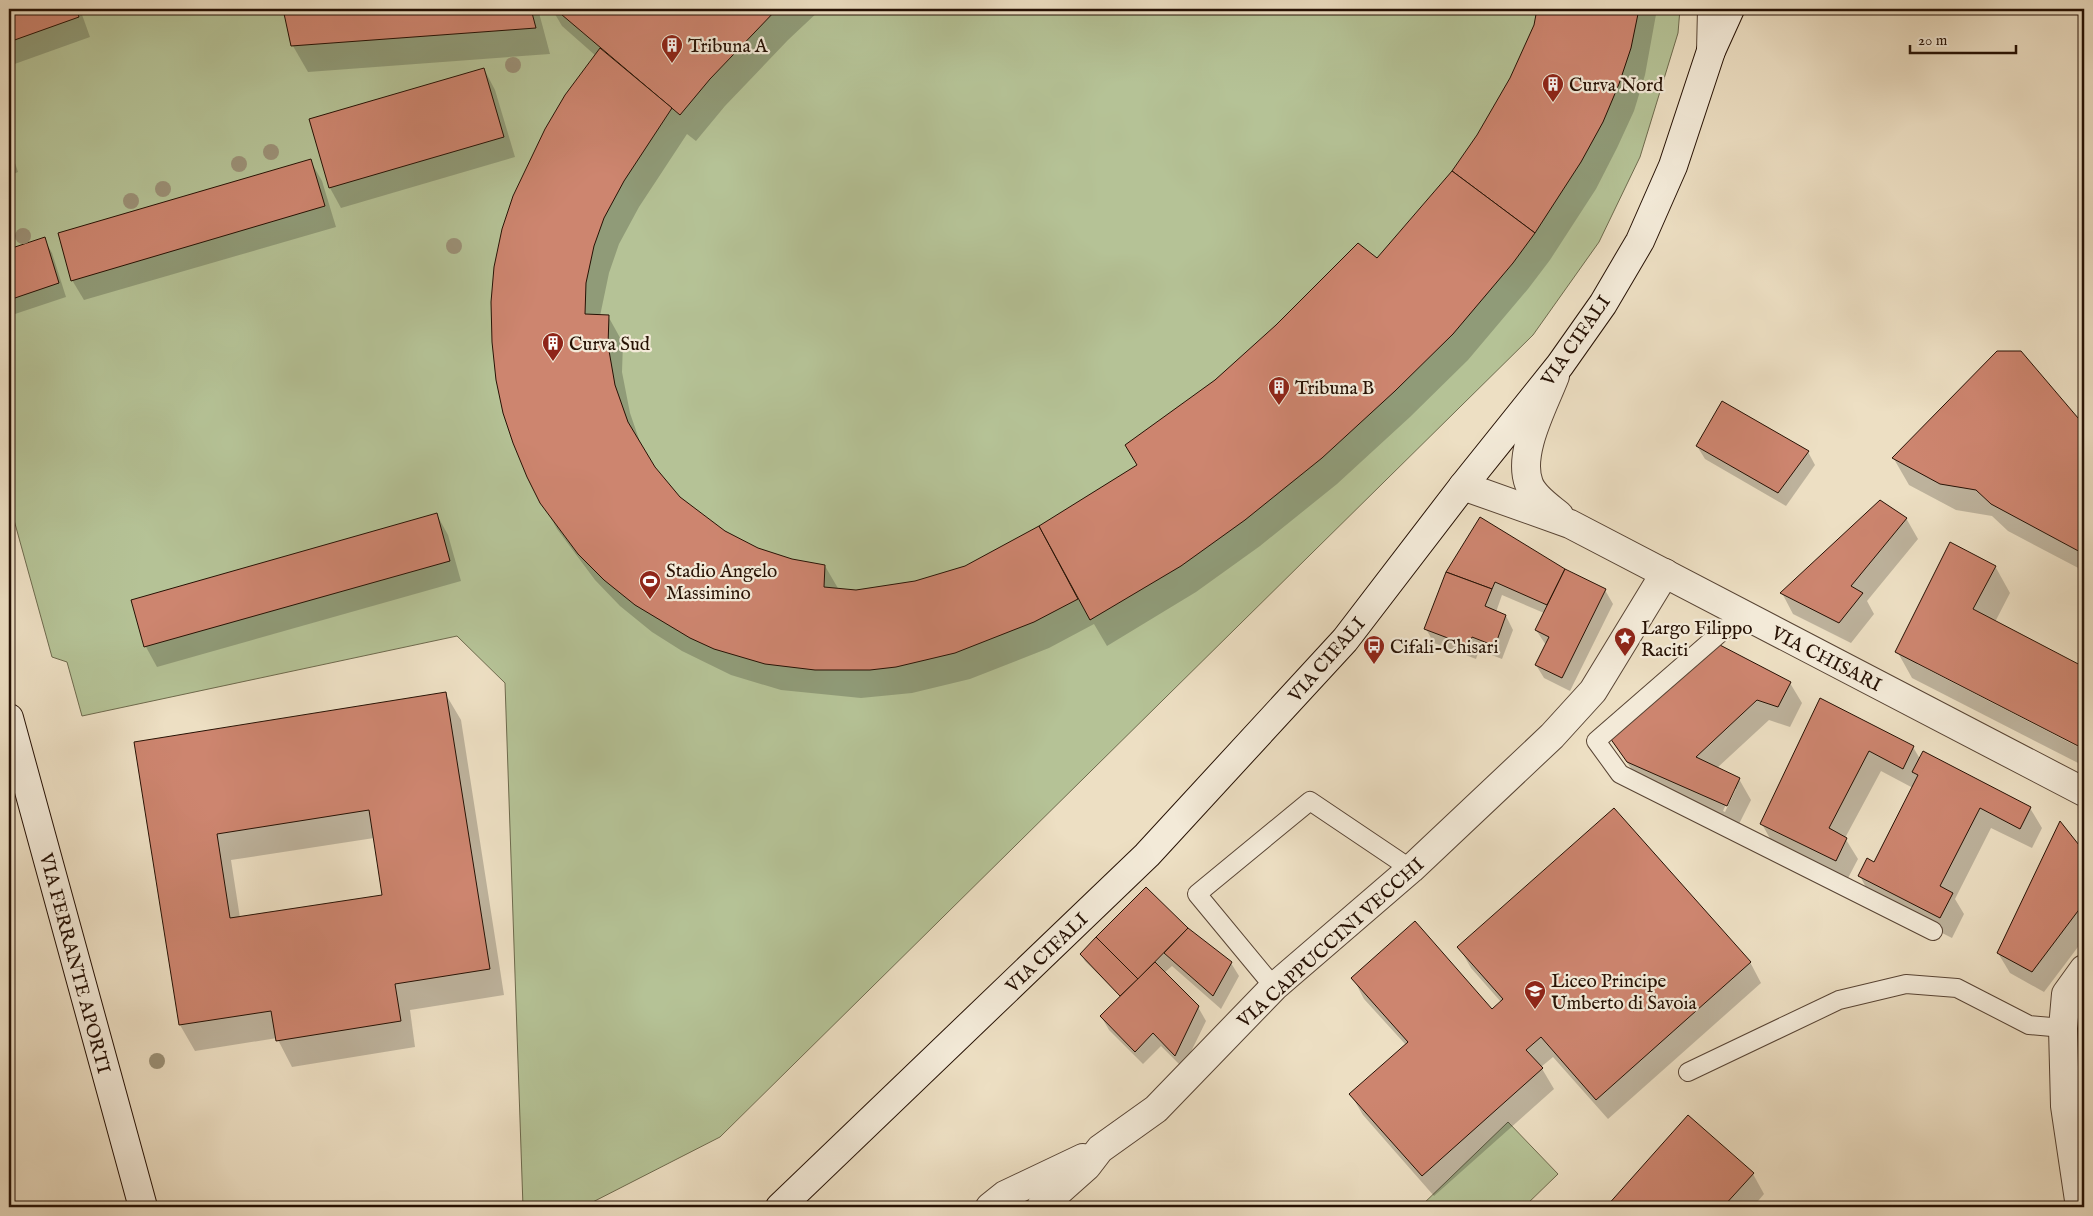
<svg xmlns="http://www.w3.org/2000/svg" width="2093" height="1216" font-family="'IM FELL English',serif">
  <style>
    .green { fill: #b5c296; stroke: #6e6a4d }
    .shadow { fill: #0003; fill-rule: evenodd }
    .building { fill: #cd856f; stroke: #261104; fill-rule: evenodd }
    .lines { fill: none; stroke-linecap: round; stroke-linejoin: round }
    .lane-casing { stroke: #584434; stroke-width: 20 }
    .street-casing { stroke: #584434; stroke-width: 30 }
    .secondary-casing { stroke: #261104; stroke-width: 30 }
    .lane { stroke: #f3ead8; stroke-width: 18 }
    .street { stroke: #f3ead8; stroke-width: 28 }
    .secondary { stroke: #f3ead8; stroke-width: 28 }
    .tree { fill: #9b9076 }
    .labels { text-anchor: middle; stroke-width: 4.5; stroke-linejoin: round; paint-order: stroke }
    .poi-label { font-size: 19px; fill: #261104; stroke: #f3ead8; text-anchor: start }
    .street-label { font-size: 19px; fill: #261104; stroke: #f3ead8 }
  </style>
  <rect width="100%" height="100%" fill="#eddfc3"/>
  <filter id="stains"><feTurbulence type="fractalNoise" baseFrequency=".004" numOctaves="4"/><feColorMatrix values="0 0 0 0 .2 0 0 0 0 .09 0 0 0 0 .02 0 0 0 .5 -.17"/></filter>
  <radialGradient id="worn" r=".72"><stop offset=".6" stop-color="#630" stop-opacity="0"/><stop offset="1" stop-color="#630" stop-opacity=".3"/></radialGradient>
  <g class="green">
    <polygon points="9,9 1680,9 1678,33 1640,157 1599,242 1533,335 720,1137 583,1207 523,1207 505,683 457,636 82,716 67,662 52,657 9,502"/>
    <polygon points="1508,1122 1558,1174 1524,1207 1420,1207"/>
  </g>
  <g class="shadow">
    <polygon points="9,9 80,9 90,37 9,66"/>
    <polygon points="284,9 538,9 550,54 308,72 293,46"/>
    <polygon points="552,9 821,9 788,40 725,106 696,141 687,134 639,207 619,244 609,273 600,316 608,316 623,343 622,372 630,413 642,448 654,468 679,498 724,532 757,549 792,560 825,566 839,590 856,592 915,583 966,568 1040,528 1139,466 1216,381 1377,260 1453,172 1478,136 1511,78 1535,25 1538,9 1657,9 1645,75 1634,111 1617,148 1596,189 1550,260 1528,289 1468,360 1410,417 1337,484 1260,546 1196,592 1107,646 1094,624 1049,648 970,679 912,693 861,698 781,690 731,675 682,651 652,632 620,606 595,580 557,529 542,502 596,56 562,26"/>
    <polygon points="484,69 495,90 515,157 341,208 330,188"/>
    <polygon points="9,145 18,172 9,176"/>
    <polygon points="310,160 322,181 336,227 84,300 72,280"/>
    <polygon points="44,239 52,253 66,297 9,316 9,250"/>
    <polygon points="2020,352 2084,427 2084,571 2008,531 1992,516 1956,510 1909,485 1894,459"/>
    <polygon points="1697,446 1808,452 1815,465 1786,506 1705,459"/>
    <polygon points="437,515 448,535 461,581 157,667 146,647 133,601"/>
    <polygon points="1906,518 1918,539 1867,601 1874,614 1851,643 1793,614 1782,593"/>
    <polygon points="1995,566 2010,593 1995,622 2084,668 2084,747 1917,661 1917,664 2084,750 2084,766 1912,678 1897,651"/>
    <polygon points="1564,570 1605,590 1613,604 1570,691 1544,678 1536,665 1546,645 1536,630 1544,613 1502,595 1496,612 1506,616 1513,630 1502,659 1479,650 1476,659 1434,643 1426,629 1447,573"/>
    <path d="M1790,683L1802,703L1790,727L1769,720L1717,768L1739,779L1751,800L1738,826L1640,782L1611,738ZM1733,789H1736L1725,812L1723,811Z"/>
    <path d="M445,693L461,720L504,995L410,1010L415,1047L292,1067L277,1038L195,1051L180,1025L135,743ZM374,838L383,896L240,918L231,860Z"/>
    <polygon points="1821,699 1913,747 1920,759 2030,808 2042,828 2032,848 1991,828 1955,899 1964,914 1952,938 1871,897 1860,876 1875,863 1913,788 1881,771 1845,838 1858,859 1847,880 1773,844 1762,824"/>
    <polygon points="2078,845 2084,856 2084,939 2044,992 2010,973 1998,953"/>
    <polygon points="1146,889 1187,929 1231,963 1239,976 1221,1009 1172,966 1164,973 1198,1007 1206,1021 1183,1068 1161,1046 1143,1064 1109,1030 1101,1016 1121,997 1085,961 1081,954"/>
    <polygon points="1459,947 1750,962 1761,983 1608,1119 1553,1057 1541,1067 1554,1089 1434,1196 1363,1115 1351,1095 1406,1045 1364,999 1353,978 1492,1010 1501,1002 1471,968"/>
    <polygon points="1688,1116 1753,1174 1764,1194 1753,1207 1608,1207"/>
  </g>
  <g class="building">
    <polygon points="9,9 76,9 79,17 9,42"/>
    <polygon points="283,9 531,9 536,28 291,46"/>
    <polygon points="555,9 777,9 710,79 680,115"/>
    <polygon points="1537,9 1639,9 1631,48 1619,84 1603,122 1581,162 1535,233 1452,171 1477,135 1510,78 1534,25"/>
    <polygon points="600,48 672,108 624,181 604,218 594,246 586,283 585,314 609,315 608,345 615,385 628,422 655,467 680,497 725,531 758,548 792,559 825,565 824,587 856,590 915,581 965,566 1039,526 1078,599 1034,622 955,653 896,667 870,670 815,670 765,664 714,649 690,638 635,605 604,580 578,554 540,503 527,477 513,443 503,413 496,380 492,342 491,302 494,267 502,229 513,196 545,129 565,95"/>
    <polygon points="484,68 504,137 329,188 309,119"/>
    <polygon points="311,159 325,206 71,281 58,233"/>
    <polygon points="1452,171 1535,233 1513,263 1453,334 1395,391 1322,458 1245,520 1181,566 1090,620 1039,526 1137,465 1125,445 1215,380 1276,325 1358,243 1377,258"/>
    <polygon points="45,237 59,283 9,300 9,249"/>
    <polygon points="1997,351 2021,351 2084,425 2084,554 1991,504 1976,490 1940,484 1892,458"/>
    <polygon points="1722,401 1809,451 1778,493 1696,446"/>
    <polygon points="1880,500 1907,518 1851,586 1863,593 1839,623 1780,593"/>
    <polygon points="437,513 450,561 144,647 131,600"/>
    <polygon points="1480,517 1565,569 1547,605 1495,582 1492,589 1446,572"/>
    <polygon points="1950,542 1996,566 1973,609 2084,667 2084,749 1895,652"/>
    <polygon points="1565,569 1606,589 1562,678 1535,665 1549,637 1535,630"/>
    <polygon points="1446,572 1492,589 1485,606 1506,615 1495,646 1472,637 1469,646 1424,629"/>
    <polygon points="1718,644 1791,682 1778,707 1757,700 1696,757 1740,778 1727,806 1627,762 1610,738"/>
    <path d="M446,692L490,969L395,984L401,1021L276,1041L271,1011L179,1025L134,742ZM369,810L382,895L230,918L217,834Z"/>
    <polygon points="1820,698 1914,746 1903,769 1869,751 1829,828 1847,838 1836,861 1760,824"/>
    <polygon points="1923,751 2031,807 2020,829 1980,808 1940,886 1953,893 1940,918 1858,876 1867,858 1874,862 1918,775 1912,772"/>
    <polygon points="1614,808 1751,962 1596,1100 1541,1037 1526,1050 1543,1068 1422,1176 1349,1094 1408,1042 1351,978 1415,921 1492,1009 1503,999 1457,947"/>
    <polygon points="2060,821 2079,845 2084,857 2084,903 2032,972 1997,953"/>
    <polygon points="1146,887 1188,928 1138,979 1096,937"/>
    <polygon points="1188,928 1232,962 1213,996 1164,953"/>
    <polygon points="1096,937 1138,979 1120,996 1080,954"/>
    <polygon points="1155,962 1199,1006 1175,1056 1153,1033 1135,1052 1100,1016"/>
    <polygon points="1688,1115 1754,1173 1723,1207 1606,1207"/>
  </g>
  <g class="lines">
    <g class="lane-casing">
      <g id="lane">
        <polyline points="1742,614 1596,741 1620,774 1933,931"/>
        <polyline points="1274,987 1197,894 1310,801 1411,869"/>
        <polyline points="1688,1072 1839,1000 1906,984 1957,988 2029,1025 2063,1028"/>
      </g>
    </g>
    <g class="street-casing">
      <g id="street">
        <polyline points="1711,51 1712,9"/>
        <path d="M1555,376C1544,405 1517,453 1529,484C1534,497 1548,506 1559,515"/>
        <polyline points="1463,486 1570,524 2084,792"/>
        <polyline points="990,1207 1005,1195 1083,1158"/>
        <polyline points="1041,1207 1087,1166 1100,1149 1156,1109 1274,987 1411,869 1552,736 1593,691 1665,573"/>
        <polyline points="2080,1207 2065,1106 2063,1028 2066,994 2084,969"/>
      </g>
    </g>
    <g class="secondary-casing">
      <g id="secondary">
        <polyline points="9,718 143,1207"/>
        <polyline points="780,1207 1147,855 1345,640 1463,486 1560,365 1603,304 1640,241 1673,166 1711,51 1730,9"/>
      </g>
    </g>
    <use href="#lane" class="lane"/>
    <use href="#street" class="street"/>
    <use href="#secondary" class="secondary"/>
  </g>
  <g class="tree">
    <circle cx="513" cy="65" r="8"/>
    <circle cx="271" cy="152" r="8"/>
    <circle cx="239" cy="164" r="8"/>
    <circle cx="163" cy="189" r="8"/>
    <circle cx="131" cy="201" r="8"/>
    <circle cx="23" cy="236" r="8"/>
    <circle cx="454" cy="246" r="8"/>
    <circle cx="157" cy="1061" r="8"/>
  </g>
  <defs>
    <g id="building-pin" transform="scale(1.125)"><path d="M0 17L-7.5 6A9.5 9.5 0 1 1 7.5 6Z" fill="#8f2418" stroke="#f3ead8"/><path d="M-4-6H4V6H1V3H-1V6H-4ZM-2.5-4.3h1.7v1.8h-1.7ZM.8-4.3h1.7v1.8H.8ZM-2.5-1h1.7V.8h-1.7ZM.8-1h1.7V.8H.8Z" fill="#fff"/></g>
    <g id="stadium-pin" transform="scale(1.125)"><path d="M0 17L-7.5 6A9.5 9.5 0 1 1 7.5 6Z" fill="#8f2418" stroke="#f3ead8"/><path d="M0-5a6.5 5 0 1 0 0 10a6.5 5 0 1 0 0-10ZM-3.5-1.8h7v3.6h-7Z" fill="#fff"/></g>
    <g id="sight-pin" transform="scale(1.125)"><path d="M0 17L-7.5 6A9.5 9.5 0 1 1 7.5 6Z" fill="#8f2418" stroke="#f3ead8"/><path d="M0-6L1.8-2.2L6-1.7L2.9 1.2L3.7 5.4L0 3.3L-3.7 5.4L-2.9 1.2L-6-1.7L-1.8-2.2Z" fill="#fff"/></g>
    <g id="bus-pin" transform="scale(1.125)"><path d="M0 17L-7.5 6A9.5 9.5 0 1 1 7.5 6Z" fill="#8f2418" stroke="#f3ead8"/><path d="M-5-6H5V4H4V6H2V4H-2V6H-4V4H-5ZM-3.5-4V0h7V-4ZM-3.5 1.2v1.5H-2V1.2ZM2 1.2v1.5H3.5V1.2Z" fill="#fff"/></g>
    <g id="school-pin" transform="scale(1.125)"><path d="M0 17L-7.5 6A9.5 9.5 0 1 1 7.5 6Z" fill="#8f2418" stroke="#f3ead8"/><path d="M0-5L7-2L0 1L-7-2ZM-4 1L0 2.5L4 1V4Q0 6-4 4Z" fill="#fff"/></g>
  </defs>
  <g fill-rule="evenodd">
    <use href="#building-pin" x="672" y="45"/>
    <use href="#building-pin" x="1553" y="84"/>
    <use href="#building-pin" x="553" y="343"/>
    <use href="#building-pin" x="1279" y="387"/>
    <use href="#stadium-pin" x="650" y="581"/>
    <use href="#sight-pin" x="1625" y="638"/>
    <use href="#bus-pin" x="1374" y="646"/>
    <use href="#school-pin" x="1535" y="991"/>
  </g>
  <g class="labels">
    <g class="poi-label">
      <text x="688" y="52">Tribuna A</text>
      <text x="1569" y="91">Curva Nord</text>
      <text x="569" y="350">Curva Sud</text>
      <text x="1295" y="394">Tribuna B</text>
      <text x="666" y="577">Stadio Angelo<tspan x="666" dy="22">Massimino</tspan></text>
      <text x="1641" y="634">Largo Filippo<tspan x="1641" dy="22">Raciti</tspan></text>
      <text x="1390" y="653">Cifali-Chisari</text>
      <text x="1551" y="987">Liceo Principe<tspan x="1551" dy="22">Umberto di Savoia</tspan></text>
    </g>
    <g class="street-label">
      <text transform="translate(1575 340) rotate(-55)" y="7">VIA CIFALI</text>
      <text transform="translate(1827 658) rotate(27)" y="7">VIA CHISARI</text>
      <text transform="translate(1326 659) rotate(-49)" y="7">VIA CIFALI</text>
      <text transform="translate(1330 942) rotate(-42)" y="7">VIA CAPPUCCINI VECCHI</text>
      <text transform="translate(1046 952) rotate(-44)" y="7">VIA CIFALI</text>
      <text transform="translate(76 963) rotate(75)" y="7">VIA FERRANTE APORTI</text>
    </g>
  </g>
  <rect width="2093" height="1216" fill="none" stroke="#eddfc3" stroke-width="30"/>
  <rect x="10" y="10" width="2073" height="1196" fill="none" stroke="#261104" stroke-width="2.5"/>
  <rect x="15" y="15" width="2063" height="1186" fill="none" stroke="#261104"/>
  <path d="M1910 45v8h106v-8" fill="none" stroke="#261104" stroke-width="2.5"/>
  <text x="1918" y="45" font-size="15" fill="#261104" stroke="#f3ead8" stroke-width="4" paint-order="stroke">20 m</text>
  <rect width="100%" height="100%" filter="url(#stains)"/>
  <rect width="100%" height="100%" fill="url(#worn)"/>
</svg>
